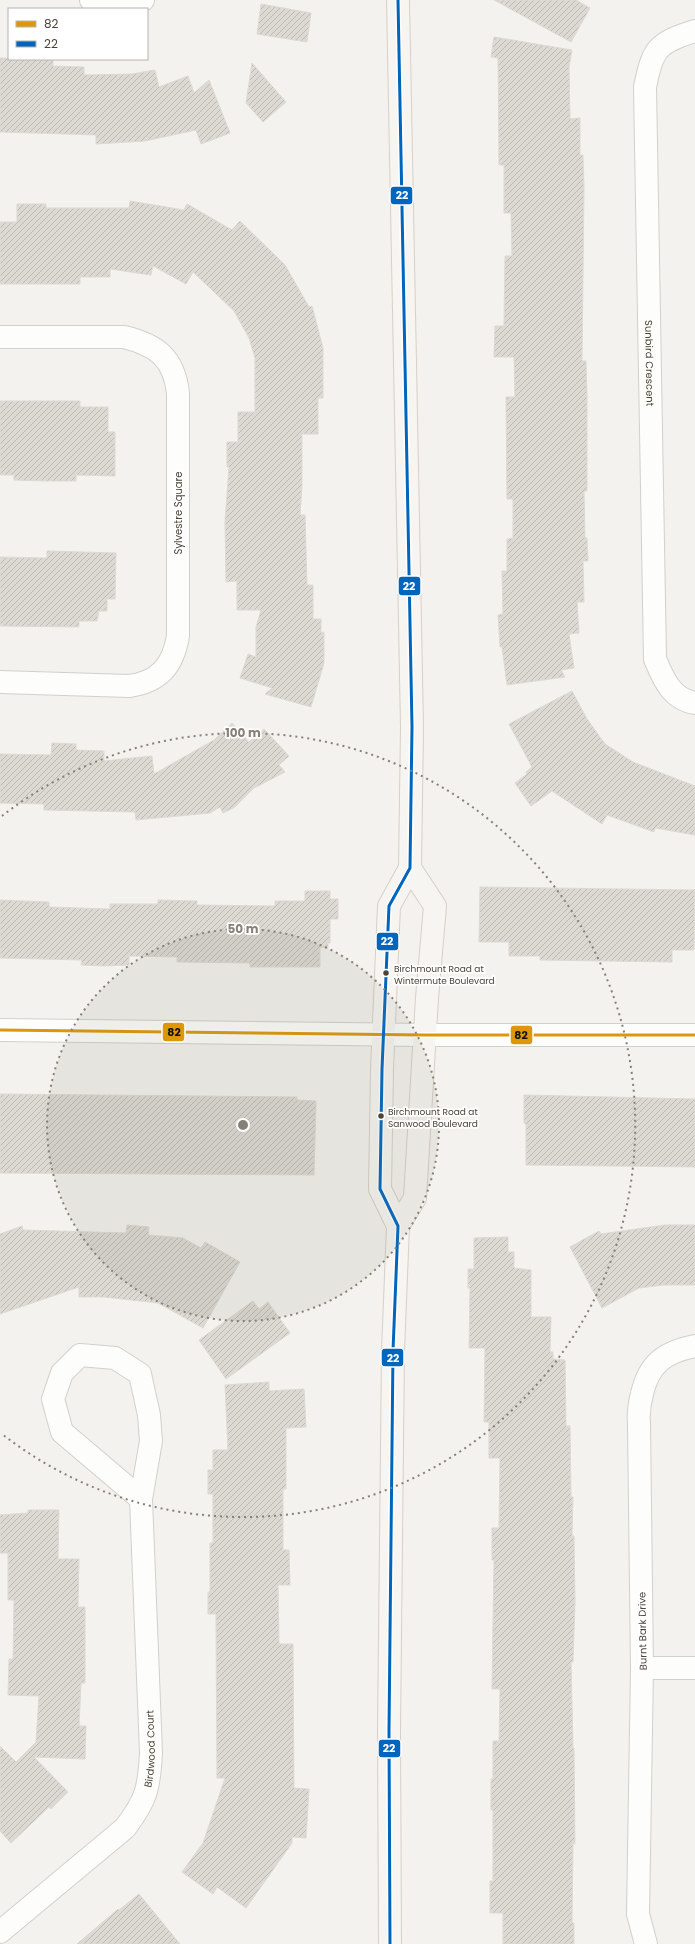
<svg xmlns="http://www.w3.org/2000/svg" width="695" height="1944" font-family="Poppins,sans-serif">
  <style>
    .building { fill: url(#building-hatch); stroke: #ddd9d3 }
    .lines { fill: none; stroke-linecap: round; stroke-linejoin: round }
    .minor-casing { stroke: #d2d0cb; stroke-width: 24 }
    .tertiary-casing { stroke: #d2d0cb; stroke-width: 24 }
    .secondary-casing { stroke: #d6d0c5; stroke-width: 24 }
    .minor { stroke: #fdfdfc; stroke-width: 22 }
    .tertiary { stroke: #fdfdfc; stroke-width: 22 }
    .secondary { stroke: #f7f5f1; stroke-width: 22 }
    .bus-1-casing { stroke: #fff; stroke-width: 6 }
    .bus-2-casing { stroke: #fff; stroke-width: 6 }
    .bus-1 { stroke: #dd9708; stroke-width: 3 }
    .bus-2 { stroke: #0065bd; stroke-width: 3 }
    .ring { fill: none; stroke: #878077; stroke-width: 2; stroke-dasharray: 2 4 }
    .bus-dot { fill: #4c4337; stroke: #fff; stroke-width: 1.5 }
    .labels { text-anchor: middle; stroke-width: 3.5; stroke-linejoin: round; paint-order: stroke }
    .bus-label { font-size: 9px; fill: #4c4337; stroke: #fff; text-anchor: start }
    .street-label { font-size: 10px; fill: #4c4337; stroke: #fff }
    .centre { fill: #878077; stroke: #fff; stroke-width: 2 }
    .ring-label { font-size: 12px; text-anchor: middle; font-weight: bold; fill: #878077; stroke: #fff; stroke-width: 3.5; stroke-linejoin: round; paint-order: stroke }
    .line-badge { stroke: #fff; stroke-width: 1.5 }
    .badge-label { font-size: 11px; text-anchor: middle; font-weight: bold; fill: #fff }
    .pale-badge-label { font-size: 11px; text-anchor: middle; font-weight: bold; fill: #111 }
  </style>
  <defs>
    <pattern id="building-hatch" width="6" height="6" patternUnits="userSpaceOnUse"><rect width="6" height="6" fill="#dcd9d3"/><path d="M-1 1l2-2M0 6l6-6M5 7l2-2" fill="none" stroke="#bebbb6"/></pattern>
  </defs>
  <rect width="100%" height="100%" fill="#f4f2ee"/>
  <g class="building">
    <polygon points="494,0 576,0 590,8 571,42"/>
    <polygon points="261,4 311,13 307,42 257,34"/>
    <polygon points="494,37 572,50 569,67 570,119 580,118 580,155 583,155 584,188 582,361 586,361 587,396 587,491 584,491 585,538 587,538 588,561 583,561 584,602 577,602 579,633 569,634 574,668 561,670 565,677 507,685 502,647 500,647 498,615 503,614 502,571 507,571 507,539 513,538 513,499 507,499 506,397 515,397 514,357 494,357 495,326 504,326 505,256 512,256 511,213 504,213 504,165 499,165 498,58 491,57"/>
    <polygon points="0,58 53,59 53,66 84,67 84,75 132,74 155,70 159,87 188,76 194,93 209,80 230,133 201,144 196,130 145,141 96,144 96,135 0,132"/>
    <polygon points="252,63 286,102 263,122 246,103"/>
    <polygon points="130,201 184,210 187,204 232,230 240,221 285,265 309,307 312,306 323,348 323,398 318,398 318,434 302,434 302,486 300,515 305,515 307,585 313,585 313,619 321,619 321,633 324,632 324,663 311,707 265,694 272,688 240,678 248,654 256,657 256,627 261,610 237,610 237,581 226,582 225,521 229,467 227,467 227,442 238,442 238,412 255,412 255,358 249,338 234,311 193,272 186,284 153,266 151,275 110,269 110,277 80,277 80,284 0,284 0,222 17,222 17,204 46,204 46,208 129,208"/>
    <polygon points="0,401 80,401 80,407 108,407 108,432 115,432 115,476 76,475 76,481 47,481 14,480 14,475 0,475"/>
    <polygon points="47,551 116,553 115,599 107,599 107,611 99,611 97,621 79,621 79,627 0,626 0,557 47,558"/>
    <polygon points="572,691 587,719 605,744 633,762 695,786 695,835 655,828 654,832 607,815 602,824 552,791 531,806 515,783 527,774 526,772 532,767 509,724"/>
    <polygon points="232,723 249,742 264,729 289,756 279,765 285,772 254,788 235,807 223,813 220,807 210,813 136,820 135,812 44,810 44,804 0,803 0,754 51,755 52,743 76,744 76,750 104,751 104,761 152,756 154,774 214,740"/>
    <polygon points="480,887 695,890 694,950 672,950 672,962 540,960 540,956 509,956 509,942 479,942"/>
    <polygon points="305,891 330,891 330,899 338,899 338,919 330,919 330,943 328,943 328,948 320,947 320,967 250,967 250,963 177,962 177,957 129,956 129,965 104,966 81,965 82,960 0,958 0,900 49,902 49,907 110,909 110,904 158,904 158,900 197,901 197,905 275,906 275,901 305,901"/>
    <polygon points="0,1094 297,1097 297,1100 316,1101 314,1175 0,1173"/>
    <polygon points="524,1095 695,1099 695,1167 526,1165 526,1124 524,1123"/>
    <polygon points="127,1225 149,1227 148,1235 183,1238 201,1248 205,1242 240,1262 203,1328 158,1303 104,1297 79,1297 79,1287 0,1314 0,1234 22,1226 23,1230 126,1233"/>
    <polygon points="665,1225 695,1225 695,1285 664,1285 639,1288 602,1308 570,1247 599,1231 601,1234"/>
    <polygon points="508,1237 508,1252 514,1252 514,1268 531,1270 531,1317 551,1317 550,1352 553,1352 553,1359 565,1360 566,1426 570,1426 571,1497 573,1497 572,1536 574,1536 575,1602 573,1662 571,1662 573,1748 574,1748 575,1844 573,1843 572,1923 574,1923 574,1944 503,1944 503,1913 490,1913 490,1881 493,1881 493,1810 491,1810 491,1779 493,1779 493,1741 499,1741 500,1689 492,1689 494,1560 492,1560 492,1528 499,1528 500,1458 489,1458 489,1422 484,1422 485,1348 469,1348 470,1288 468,1288 468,1269 474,1269 474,1238"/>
    <polygon points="253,1301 259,1309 268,1302 290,1333 226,1379 199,1340"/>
    <polygon points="269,1382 269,1391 304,1389 306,1427 286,1428 286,1489 283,1489 283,1550 289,1550 290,1585 278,1585 279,1644 293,1644 294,1788 309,1789 306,1838 292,1837 292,1843 246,1908 217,1887 213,1894 182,1872 203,1843 225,1778 217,1778 216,1614 208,1614 208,1592 210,1592 210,1543 213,1543 213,1494 208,1494 208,1470 213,1470 213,1450 228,1450 225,1385"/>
    <polygon points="28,1510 59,1510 58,1559 79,1559 78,1607 85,1607 85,1683 81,1683 79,1726 86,1726 85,1759 34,1757 68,1792 51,1809 49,1807 11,1843 0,1831 0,1746 16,1762 36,1742 39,1696 8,1695 9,1659 13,1659 14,1600 8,1600 8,1553 0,1553 0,1515 28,1513"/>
    <polygon points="139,1894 180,1944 77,1944 118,1909 119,1910"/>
  </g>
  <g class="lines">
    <g class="minor-casing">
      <g id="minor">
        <path d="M91,0C109,8 125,8 143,0"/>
        <path id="s1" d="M695,31C657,43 653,48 645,87L655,659C663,678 671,699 695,703"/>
        <path d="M0,337H124C157,345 174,358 178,393V636C173,666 159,682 129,686L0,682"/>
        <polyline points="642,1668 695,1668"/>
        <path id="s2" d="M0,1932L125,1828C147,1799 149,1788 151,1753L141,1499L151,1441L149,1415L140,1374L115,1358L80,1355L62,1373L53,1399L62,1432L141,1499"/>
        <path d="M646,1944L638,1914L642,1668L639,1424C638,1413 639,1405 642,1394C649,1363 665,1352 695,1346"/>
      </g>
    </g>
    <g class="tertiary-casing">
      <polyline id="tertiary" points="0,1030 425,1035 695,1035"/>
    </g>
    <g class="secondary-casing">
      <g id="secondary">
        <polyline points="398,1226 415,1198 427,998 435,906 410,868"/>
        <polyline points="390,1944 389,1731 393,1351 398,1226 380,1189 382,1069 389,906 410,868 412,727 398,0"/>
      </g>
    </g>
    <use href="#minor" class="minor"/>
    <use href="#tertiary" class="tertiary"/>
    <use href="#secondary" class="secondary"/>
    <g class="bus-1-casing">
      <polyline id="bus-1" points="0,1030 425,1035 695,1035"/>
    </g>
    <g class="bus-2-casing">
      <polyline id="bus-2" points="390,1944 389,1731 393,1351 398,1226 380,1189 382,1069 389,906 410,868 412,727 398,0"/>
    </g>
    <use href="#bus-1" class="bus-1"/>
    <use href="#bus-2" class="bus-2"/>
  </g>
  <circle cx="243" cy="1125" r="196" fill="#878077" fill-opacity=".12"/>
  <g class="ring">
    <circle cx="243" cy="1125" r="196"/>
    <path d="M2 816A392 392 0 1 1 2 1434"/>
  </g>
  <g class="bus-dot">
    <circle cx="386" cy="973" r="3.5"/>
    <circle cx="381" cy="1116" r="3.5"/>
  </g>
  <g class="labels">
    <g class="bus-label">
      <text x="394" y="972">Birchmount Road at<tspan x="394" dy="12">Wintermute Boulevard</tspan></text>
      <text x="388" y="1115">Birchmount Road at<tspan x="388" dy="12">Sanwood Boulevard</tspan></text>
    </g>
    <g class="street-label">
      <text dy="4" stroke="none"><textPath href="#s1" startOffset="358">Sunbird Crescent</textPath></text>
      <text transform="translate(178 513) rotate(-90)" y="4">Sylvestre Square</text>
      <text transform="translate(642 1631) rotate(-91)" y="4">Burnt Bark Drive</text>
      <text dy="4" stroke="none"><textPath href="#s2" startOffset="248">Birdwood Court</textPath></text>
    </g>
  </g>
  <circle cx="243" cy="1125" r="6" class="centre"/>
  <g class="ring-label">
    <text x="243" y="737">100 m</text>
    <text x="243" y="933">50 m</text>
  </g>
  <g class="line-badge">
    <rect x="390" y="186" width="23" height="19" rx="4" fill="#0065bd"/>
    <rect x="398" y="576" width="23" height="20" rx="4" fill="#0065bd"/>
    <rect x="376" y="932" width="23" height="19" rx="4" fill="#0065bd"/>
    <rect x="162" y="1022" width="23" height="20" rx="4" fill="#dd9708"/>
    <rect x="510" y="1025" width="23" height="20" rx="4" fill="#dd9708"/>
    <rect x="381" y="1348" width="23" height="19" rx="4" fill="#0065bd"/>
    <rect x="378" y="1739" width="23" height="19" rx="4" fill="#0065bd"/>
  </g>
  <g class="badge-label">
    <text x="402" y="199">22</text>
    <text x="409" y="590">22</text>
    <text x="387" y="945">22</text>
    <text x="393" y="1362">22</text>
    <text x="389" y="1752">22</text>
  </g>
  <g class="pale-badge-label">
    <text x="174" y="1036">82</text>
    <text x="521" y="1039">82</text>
  </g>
  <rect x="8" y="8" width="140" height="52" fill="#ffffff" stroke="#b7b4af"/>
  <rect x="16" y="21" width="20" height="6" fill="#dd9708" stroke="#b7b4af"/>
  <text x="44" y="28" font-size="12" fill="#4c4337">82</text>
  <rect x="16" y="41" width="20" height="6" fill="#0065bd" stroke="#b7b4af"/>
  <text x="44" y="48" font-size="12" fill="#4c4337">22</text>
</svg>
